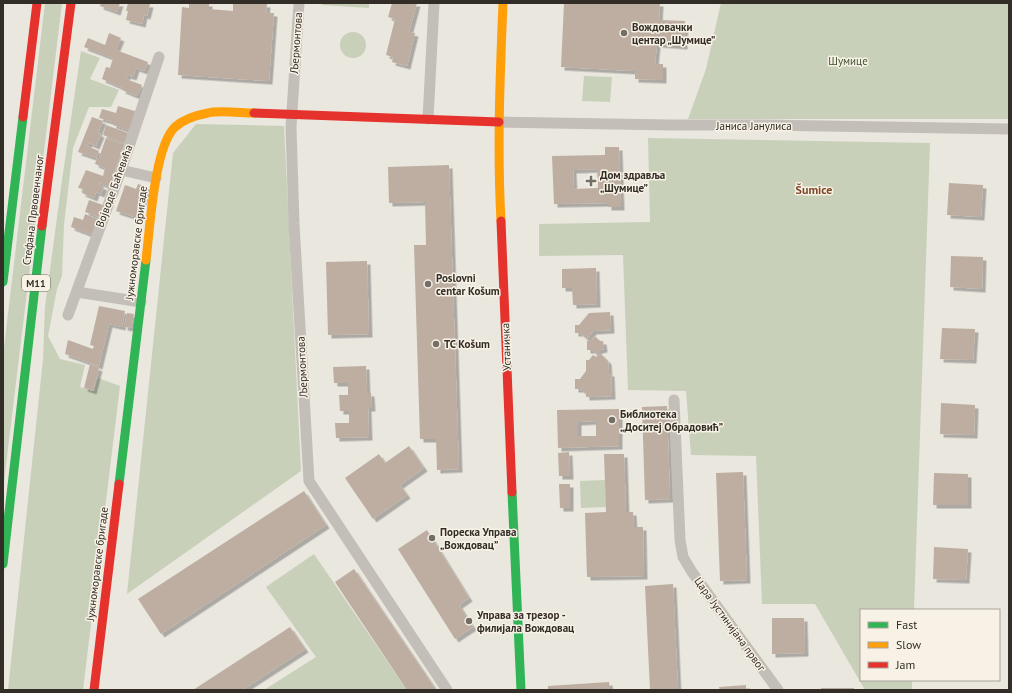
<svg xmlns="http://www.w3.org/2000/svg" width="1012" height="693" font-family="'PT Sans',sans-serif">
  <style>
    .green { fill: #c8d0ba }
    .building { fill: #bdaea1; fill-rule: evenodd; filter: url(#shadow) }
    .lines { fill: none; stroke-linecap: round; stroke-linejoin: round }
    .street { stroke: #c3bfb8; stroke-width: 11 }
    .fast { stroke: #30b455; stroke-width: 9 }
    .slow { stroke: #ff9f0a; stroke-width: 9 }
    .jam { stroke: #e5322d; stroke-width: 9 }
    .poi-dot { fill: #736e67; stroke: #f8f2e6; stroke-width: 1.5 }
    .labels { text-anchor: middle; stroke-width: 3; stroke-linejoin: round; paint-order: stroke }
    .shield { fill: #f8f2e6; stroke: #6e6860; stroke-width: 1 }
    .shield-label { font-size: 10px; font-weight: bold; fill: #332d27 }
    .poi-label { font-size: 11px; font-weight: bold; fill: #332d27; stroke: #f8f2e6; text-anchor: start }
    .street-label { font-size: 11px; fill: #332d27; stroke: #f8f2e6 }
    .park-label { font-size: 11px; fill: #3e502c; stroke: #f8f2e6 }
    .neighbourhood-label { font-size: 12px; font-weight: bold; fill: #7d4725; stroke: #f8f2e6 }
  </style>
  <defs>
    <filter id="shadow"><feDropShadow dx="3.5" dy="3.5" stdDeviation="0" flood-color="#0004"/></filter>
  </defs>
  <rect width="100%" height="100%" fill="#eae7df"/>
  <g class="green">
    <polygon points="45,3 62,3 3,490 3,356"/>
    <polygon points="322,3 369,3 369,8 322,5"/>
    <polygon points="721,3 1009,3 1009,119 688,119 706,69"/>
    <circle cx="353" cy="45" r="13"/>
    <polygon points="81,51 100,58 90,79 119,90 111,107 89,107 73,148 64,225 62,276 57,289 48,336 60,359 85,365 80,387 94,391 98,378 120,386 83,690 8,690 43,359 45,307 62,180"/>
    <polygon points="584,76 612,77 610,102 582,101"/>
    <polygon points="196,124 284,126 301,471 127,594 173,153"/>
    <polygon points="648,138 930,143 914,610 861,610 861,680 912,680 912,690 865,690 815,604 762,604 756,456 691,455 686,391 628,390 623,255 539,256 539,224 650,222"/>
    <polygon points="605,480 606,507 581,508 580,481"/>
    <polygon points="314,554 407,690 264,690 316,657 266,587"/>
  </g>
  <g class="building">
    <polygon points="101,3 120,3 117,12 100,6"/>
    <polygon points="128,3 150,4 147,16 144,15 142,24 126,20 128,11 126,11"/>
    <polygon points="189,3 209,3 209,9 233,11 233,3 267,4 266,13 274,13 269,81 178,75 182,7 189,8"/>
    <polygon points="392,3 417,3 409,32 415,33 407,66 392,62 393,57 386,55 395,19 388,17"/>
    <polygon points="564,3 660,3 659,20 685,21 684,46 657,44 655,64 663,64 663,80 635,79 635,71 561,67"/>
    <polygon points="109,33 121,38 116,50 148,62 144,71 136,68 133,77 127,75 126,79 142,85 137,96 122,90 123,88 102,79 106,67 110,68 113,58 84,47 88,38 105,45"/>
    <polygon points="118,106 138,112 131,131 113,125 113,122 99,118 102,109 116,113"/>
    <polygon points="92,117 103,121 98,133 101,134 96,146 89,143 87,146 99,151 96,158 78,152"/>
    <polygon points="106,125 131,134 127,144 103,135"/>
    <polygon points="106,138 127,145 110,187 100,183 99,185 104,187 101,194 96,192 94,198 82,193 83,189 78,188 86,170 103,176 105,168 95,164 97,158 99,158"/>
    <path d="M605,147H619L621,207H608V203L554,204L552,156L605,155ZM597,169L598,188L574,189L573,170Z"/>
    <polygon points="449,165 459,469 437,470 436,439 420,439 414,245 426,245 425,202 389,203 388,167"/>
    <polygon points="949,183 983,185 981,217 947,215"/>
    <polygon points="138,184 148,187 137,218 116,211 125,185 136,189"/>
    <polygon points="89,200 103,205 99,217 85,212"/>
    <polygon points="85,214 98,219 92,235 71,227 74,217 83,220"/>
    <polygon points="951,256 983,257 982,289 950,287"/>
    <polygon points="367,261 369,334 328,335 326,262"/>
    <polygon points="596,268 597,304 573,305 572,288 562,288 562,269"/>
    <polygon points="99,306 125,311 122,327 109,324 99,366 65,354 68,340 93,349 94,346 90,345"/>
    <polygon points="610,312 611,330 593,331 587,339 580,333 575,333 575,325 579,325 589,313"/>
    <polygon points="127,313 134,314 131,328 124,327"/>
    <polygon points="942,328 975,329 973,360 940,359"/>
    <polygon points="595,336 600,341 603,341 604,349 599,350 596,354 592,350 587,350 587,341 591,341"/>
    <polygon points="600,353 608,361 609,373 611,373 612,396 586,397 586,394 583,391 580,389 575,389 575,379 580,379 586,371 586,360 589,360 593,355 596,357"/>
    <polygon points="90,364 99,368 93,391 84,388"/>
    <polygon points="366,366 367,393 371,393 372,408 368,408 369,437 336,438 335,423 349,423 349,411 340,411 339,395 348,395 348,383 334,383 333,367"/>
    <polygon points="941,403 975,405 974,435 940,434"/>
    <polygon points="667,406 670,499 645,500 642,407"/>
    <path d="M619,409V446L558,448L557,410ZM596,421V436H578V422Z"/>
    <polygon points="409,446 424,468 400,485 407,495 373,519 345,478 379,454 385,463"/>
    <polygon points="569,452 570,476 559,476 558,453"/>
    <polygon points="604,454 624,454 626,512 633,512 634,527 643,527 644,576 587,577 585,513 606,512"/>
    <polygon points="743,472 747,580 720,581 716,473"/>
    <polygon points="934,473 968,474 968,505 933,505"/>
    <polygon points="559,484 570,484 570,508 560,508"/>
    <polygon points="304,491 326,525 161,634 138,599"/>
    <polygon points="427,530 469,598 459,605 473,627 455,639 398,549"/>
    <polygon points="934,547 968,549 966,580 933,579"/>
    <polygon points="354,569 385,615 436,690 407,690 335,582"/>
    <polygon points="673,584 678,690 650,690 645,586"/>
    <polygon points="772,618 804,618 805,653 772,654"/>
    <polygon points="290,627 305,649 242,690 193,690"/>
    <polygon points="609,682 610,690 548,690 548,686"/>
    <polygon points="746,685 746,690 720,690 719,687"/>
    <rect x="821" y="688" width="33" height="2"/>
  </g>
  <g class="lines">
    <g class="street">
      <polyline points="299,3 291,127 294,224 309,481 447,690"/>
      <polyline points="428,119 434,3"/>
      <polyline points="499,122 671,125 755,125 1009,129"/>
      <polyline points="121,170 156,178"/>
      <polyline points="77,292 141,302"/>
      <polyline points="68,315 121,170 159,57"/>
      <polyline points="674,400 680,540 683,557 692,572 778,690"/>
    </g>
    <g class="fast">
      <polyline points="3,282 23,117"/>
      <polyline points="119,484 146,260"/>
      <polyline points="512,492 521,690"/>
      <polyline points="3,564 42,226"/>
    </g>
    <g class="slow">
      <path d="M501,221C497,148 500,76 503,3"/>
      <path d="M146,260C150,229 154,147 175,127C183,120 197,115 208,113C220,110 241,113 254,113"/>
    </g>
    <g class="jam">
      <polyline points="254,113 499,122"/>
      <polyline points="23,117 37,3"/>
      <polyline points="501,221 512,492"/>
      <polyline points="42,226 71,3"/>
      <polyline points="94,690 119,484"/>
    </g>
  </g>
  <g class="poi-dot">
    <circle cx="624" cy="33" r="4"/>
    <path d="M589 175h4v4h4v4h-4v4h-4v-4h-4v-4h4z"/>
    <circle cx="428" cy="284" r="4"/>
    <circle cx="436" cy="344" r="4"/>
    <circle cx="612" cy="420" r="4"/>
    <circle cx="432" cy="538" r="4"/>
    <circle cx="469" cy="621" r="4"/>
  </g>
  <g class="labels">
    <rect class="shield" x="22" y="275" width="28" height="16" rx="3"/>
    <g class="shield-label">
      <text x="36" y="287">M11</text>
    </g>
    <g class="poi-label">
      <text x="632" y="31">Вождовачки<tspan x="632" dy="13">центар „Шумице”</tspan></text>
      <text x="600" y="179">Дом здравља<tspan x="600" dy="13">„Шумице”</tspan></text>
      <text x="436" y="282">Poslovni<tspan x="436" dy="13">centar Košum</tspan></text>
      <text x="444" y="348">TC Košum</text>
      <text x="620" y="418">Библиотека<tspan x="620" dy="13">„Доситеј Обрадовић”</tspan></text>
      <text x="440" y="536">Пореска Управа<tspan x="440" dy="13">„Вождовац”</tspan></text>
      <text x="477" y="619">Управа за трезор -<tspan x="477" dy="13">филијала Вождовац</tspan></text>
    </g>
    <g class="street-label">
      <text transform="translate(296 43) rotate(-86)" y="4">Љермонтова</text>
      <text x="754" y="130">Јаниса Јанулиса</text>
      <text transform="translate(114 186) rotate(-70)" y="4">Војводе Баћевића</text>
      <text transform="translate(33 210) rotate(-83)" y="4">Стефана Првовенчаног</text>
      <text transform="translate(136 243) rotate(-83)" y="4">Јужноморавске бригаде</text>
      <text transform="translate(506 347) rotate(-92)" y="4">Устаничка</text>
      <text transform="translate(302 367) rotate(-93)" y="4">Љермонтова</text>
      <text transform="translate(97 564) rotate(-83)" y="4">Јужноморавске бригаде</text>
      <text transform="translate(730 624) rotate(54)" y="4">Цара Јустинијана првог</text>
    </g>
    <g class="park-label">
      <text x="848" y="65">Шумице</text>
    </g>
    <g class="neighbourhood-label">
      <text x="814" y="194">Šumice</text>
    </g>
  </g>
  <rect width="1012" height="693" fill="none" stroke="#332d27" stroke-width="8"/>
  <rect x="860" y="609" width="140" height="72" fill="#f8f2e6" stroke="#a9a39a"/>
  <rect x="868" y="622" width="20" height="6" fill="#30b455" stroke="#a9a39a"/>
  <text x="896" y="629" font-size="12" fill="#332d27">Fast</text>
  <rect x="868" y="642" width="20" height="6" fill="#ff9f0a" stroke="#a9a39a"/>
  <text x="896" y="649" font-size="12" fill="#332d27">Slow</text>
  <rect x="868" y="662" width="20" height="6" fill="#e5322d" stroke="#a9a39a"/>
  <text x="896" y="669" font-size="12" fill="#332d27">Jam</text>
</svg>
